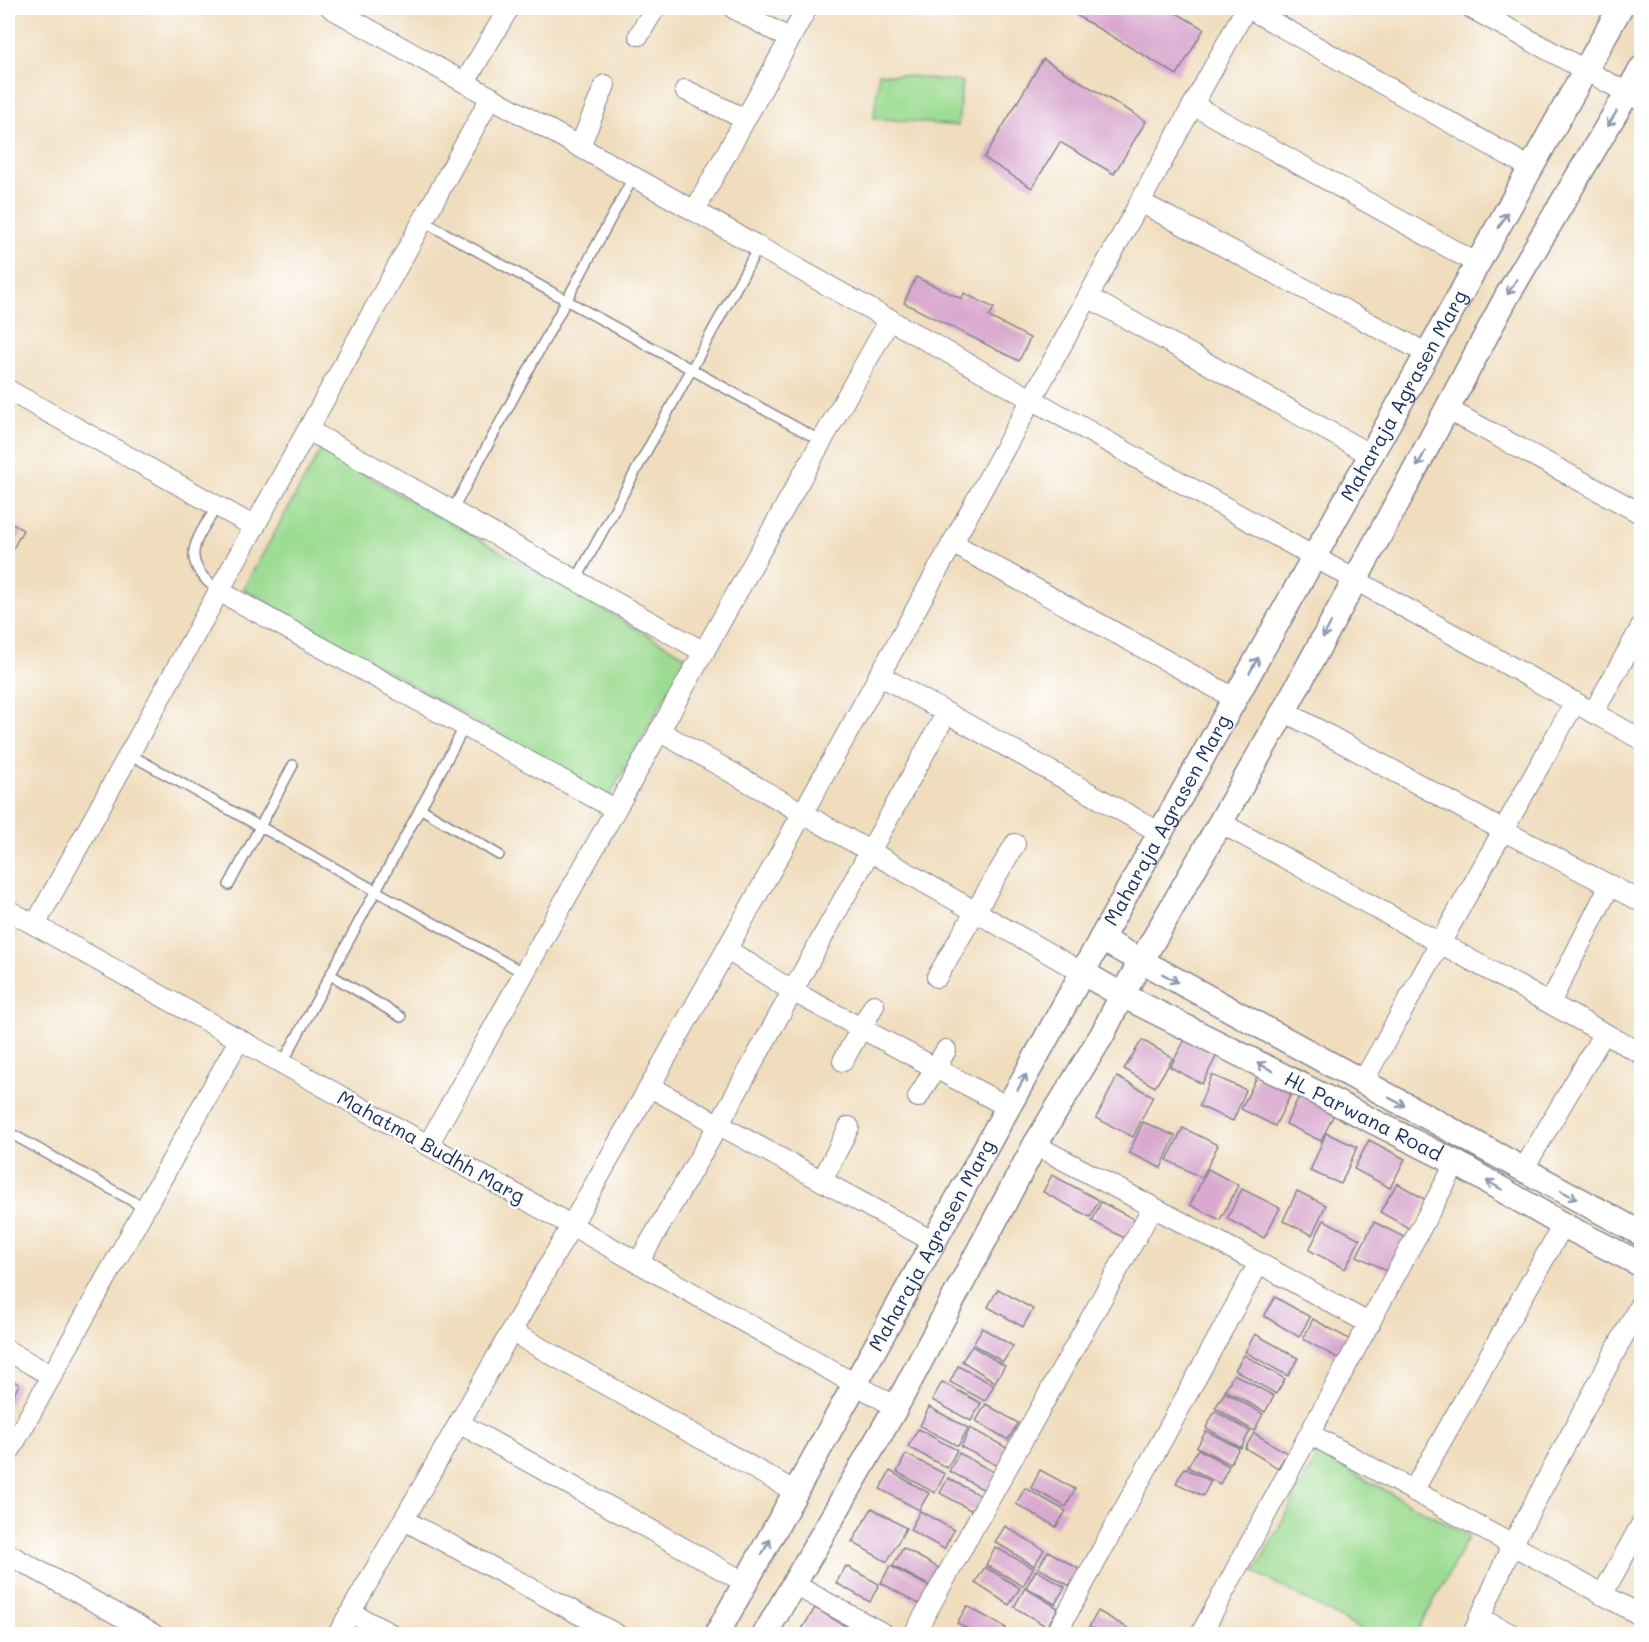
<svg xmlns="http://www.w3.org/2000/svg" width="1649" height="1642" font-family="Mali,sans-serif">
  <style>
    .green { fill: #9cdc92; stroke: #5c8678; stroke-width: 1.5 }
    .building { fill: #d9a9cf }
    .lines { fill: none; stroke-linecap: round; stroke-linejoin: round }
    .service-casing { stroke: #86868e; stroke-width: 12 }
    .minor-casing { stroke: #86868e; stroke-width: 22 }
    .tertiary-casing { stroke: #86868e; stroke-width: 27 }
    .service { stroke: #fff; stroke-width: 9 }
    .minor { stroke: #fff; stroke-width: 20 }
    .tertiary { stroke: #fff; stroke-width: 24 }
    .oneway { stroke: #8d97ae }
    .labels { text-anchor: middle; stroke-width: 5; stroke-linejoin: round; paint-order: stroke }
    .street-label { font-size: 20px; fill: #1b2f5e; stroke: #fff }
  </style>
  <rect width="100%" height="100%" fill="#fff"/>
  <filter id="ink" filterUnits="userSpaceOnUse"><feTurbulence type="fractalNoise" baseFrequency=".0167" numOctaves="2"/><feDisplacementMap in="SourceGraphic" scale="12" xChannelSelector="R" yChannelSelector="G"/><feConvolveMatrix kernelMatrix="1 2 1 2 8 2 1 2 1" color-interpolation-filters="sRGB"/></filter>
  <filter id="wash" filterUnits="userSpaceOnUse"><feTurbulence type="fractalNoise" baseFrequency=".008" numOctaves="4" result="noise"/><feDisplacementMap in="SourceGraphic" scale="24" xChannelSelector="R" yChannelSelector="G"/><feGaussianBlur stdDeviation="1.35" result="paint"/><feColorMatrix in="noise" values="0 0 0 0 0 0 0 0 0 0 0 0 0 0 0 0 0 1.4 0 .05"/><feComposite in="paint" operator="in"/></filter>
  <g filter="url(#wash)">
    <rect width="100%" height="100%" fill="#f0ddbe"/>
    <g class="green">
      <polygon points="879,73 962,82 958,126 874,118"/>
      <polygon points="321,450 687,657 609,797 243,589"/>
      <polygon points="1318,1454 1469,1536 1416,1634 1369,1634 1255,1572"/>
    </g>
    <g id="blocks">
      <g class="building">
        <polygon points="1072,8 1168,8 1204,29 1177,75 1069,11"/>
        <polygon points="1043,59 1146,121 1114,174 1060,142 1032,188 984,158"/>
        <polygon points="916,277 962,299 964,293 994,308 989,317 1030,338 1019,361 904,303"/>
        <polygon points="8,521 23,530 8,558"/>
        <polygon points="1186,1038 1217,1055 1202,1084 1170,1067"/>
        <polygon points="1142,1040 1173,1058 1155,1087 1124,1069"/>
        <polygon points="1260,1071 1294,1088 1275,1126 1241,1109"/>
        <polygon points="1212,1075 1246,1090 1233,1121 1199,1106"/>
        <polygon points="1117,1077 1153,1096 1133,1137 1096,1118"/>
        <polygon points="1300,1094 1335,1112 1321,1141 1286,1124"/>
        <polygon points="1143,1122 1175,1136 1161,1168 1129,1153"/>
        <polygon points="1183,1128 1218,1145 1202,1178 1167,1160"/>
        <polygon points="1326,1133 1357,1147 1341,1184 1310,1171"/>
        <polygon points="1369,1140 1405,1159 1390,1188 1354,1169"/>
        <polygon points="1208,1169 1238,1185 1220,1220 1190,1205"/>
        <polygon points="1052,1175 1099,1200 1090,1217 1043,1192"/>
        <polygon points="1397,1183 1426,1200 1410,1229 1380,1212"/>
        <polygon points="1242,1189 1280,1208 1264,1238 1227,1219"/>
        <polygon points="1297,1191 1326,1205 1312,1235 1283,1221"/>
        <polygon points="1101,1202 1136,1220 1126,1239 1092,1221"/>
        <polygon points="1324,1220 1360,1239 1345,1269 1309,1250"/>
        <polygon points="1374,1222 1406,1238 1389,1272 1357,1256"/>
        <polygon points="998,1289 1033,1309 1023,1327 988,1307"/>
        <polygon points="1275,1297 1310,1317 1299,1337 1264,1316"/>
        <polygon points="1313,1319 1349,1339 1339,1359 1303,1339"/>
        <polygon points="982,1328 1013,1346 1003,1362 973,1344"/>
        <polygon points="1255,1334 1298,1358 1288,1376 1245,1352"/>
        <polygon points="972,1346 1005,1366 995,1382 962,1361"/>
        <polygon points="1244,1355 1285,1379 1276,1394 1235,1370"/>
        <polygon points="958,1366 994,1385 985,1401 950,1382"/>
        <polygon points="1234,1374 1274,1396 1265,1412 1225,1390"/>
        <polygon points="8,1378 19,1384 8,1408"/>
        <polygon points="942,1382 981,1403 971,1421 932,1400"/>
        <polygon points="1225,1392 1263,1414 1254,1431 1215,1408"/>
        <polygon points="986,1404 1018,1423 1008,1440 976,1421"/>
        <polygon points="929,1407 968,1428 958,1446 920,1426"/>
        <polygon points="1215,1411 1250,1431 1241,1448 1206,1428"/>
        <polygon points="970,1428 1009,1449 1000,1467 961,1447"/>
        <polygon points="918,1429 957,1450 947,1468 908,1447"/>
        <polygon points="1206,1431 1239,1448 1230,1464 1197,1447"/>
        <polygon points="1254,1433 1287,1453 1278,1468 1245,1448"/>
        <polygon points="1198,1449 1229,1466 1220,1484 1188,1467"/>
        <polygon points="959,1453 997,1474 988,1492 949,1471"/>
        <polygon points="906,1454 945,1474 935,1493 897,1472"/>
        <polygon points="1184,1468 1211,1481 1203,1496 1176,1483"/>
        <polygon points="1040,1470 1075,1489 1066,1507 1031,1488"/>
        <polygon points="890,1471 929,1493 919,1510 880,1489"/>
        <polygon points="948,1478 983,1497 974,1512 940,1493"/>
        <polygon points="1025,1488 1066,1511 1056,1527 1016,1504"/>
        <polygon points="872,1508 906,1528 887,1562 852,1542"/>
        <polygon points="920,1511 954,1530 944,1549 910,1530"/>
        <polygon points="1005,1526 1044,1550 1034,1566 995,1542"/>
        <polygon points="995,1547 1033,1568 1023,1586 986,1565"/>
        <polygon points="903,1548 939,1568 930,1586 893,1566"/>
        <polygon points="1048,1551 1079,1569 1070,1586 1038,1568"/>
        <polygon points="846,1566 879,1584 870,1602 836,1583"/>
        <polygon points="890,1566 930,1587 921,1605 881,1583"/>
        <polygon points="985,1567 1020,1588 1009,1605 975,1583"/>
        <polygon points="1036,1570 1065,1587 1055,1604 1026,1587"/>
        <polygon points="1025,1588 1058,1608 1047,1627 1014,1607"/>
        <polygon points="967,1606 1006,1628 1003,1634 977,1634 957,1623"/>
        <polygon points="815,1608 859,1634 811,1634 802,1629"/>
        <polygon points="1098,1611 1138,1634 1101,1634 1089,1627"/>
      </g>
    </g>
  </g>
  <g filter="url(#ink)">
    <use href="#blocks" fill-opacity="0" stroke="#86868e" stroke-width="1.5"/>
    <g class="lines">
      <g class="service-casing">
        <g id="service">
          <polyline points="423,221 821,441"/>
          <path d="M218,506C194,541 178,561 219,591"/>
          <polyline points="452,511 634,176"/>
          <polyline points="576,580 759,246"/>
          <polyline points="129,754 524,973"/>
          <polyline points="420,808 499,855"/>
          <polyline points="229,885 293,765"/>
          <polyline points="331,975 401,1017"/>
          <polyline points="282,1064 465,726"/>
          <polyline points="8,1132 145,1208"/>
        </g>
      </g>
      <g class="minor-casing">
        <g id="minor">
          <polyline points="331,8 1642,740"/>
          <polyline points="733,8 790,39"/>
          <polyline points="1248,8 1531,168"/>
          <polyline points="1471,8 1642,101"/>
          <polyline points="639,35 655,8"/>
          <polyline points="465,82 509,8"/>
          <polyline points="685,90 745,119"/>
          <polyline points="1193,105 1478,264"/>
          <polyline points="580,146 605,85"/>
          <polyline points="1140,202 1428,354"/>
          <polyline points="695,210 807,8"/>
          <polyline points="1088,297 1371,455"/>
          <polyline points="8,390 255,527"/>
          <polyline points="1447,409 1642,514"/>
          <polyline points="308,430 704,652"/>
          <polyline points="952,543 1236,699"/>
          <polyline points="219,591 615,809"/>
          <polyline points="879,675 1161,833"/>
          <polyline points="1284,711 1504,831 1642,902"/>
          <polyline points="1593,713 1642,626"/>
          <polyline points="659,731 1083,973"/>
          <polyline points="1221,823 1642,1054"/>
          <polyline points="8,910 896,1407"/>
          <polyline points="35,925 491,97"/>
          <polyline points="726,949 792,991 1008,1107"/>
          <polyline points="937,977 1015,844"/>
          <polyline points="1550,1003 1610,885"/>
          <polyline points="843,1061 874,1005"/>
          <polyline points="1362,1083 1575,702"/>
          <polyline points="650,1087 934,1242"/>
          <polyline points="918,1097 946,1050"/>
          <polyline points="428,1145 890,319"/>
          <polyline points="1035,1145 1259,1263 1370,1324"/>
          <polyline points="1523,1170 1604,1033"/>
          <polyline points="822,1181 849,1127"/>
          <polyline points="638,1263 719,1124 946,714"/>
          <polyline points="512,1332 796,1492"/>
          <polyline points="8,1351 52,1376"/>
          <polyline points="459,1423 746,1583"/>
          <polyline points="1310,1434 1642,1616"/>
          <polyline points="8,1454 239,1040"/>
          <polyline points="1413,1491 1563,1225"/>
          <polyline points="404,1520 616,1634"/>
          <polyline points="8,1554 153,1634"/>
          <polyline points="793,1584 884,1634"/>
          <polyline points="1602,1595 1642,1523"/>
          <polyline points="351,1613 391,1634"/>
          <polyline points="1479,1618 1511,1634"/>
          <path d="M338,1634C648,1097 949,553 1246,8"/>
          <polyline points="914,1634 1153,1207"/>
          <polyline points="1056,1634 1259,1263"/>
          <polyline points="1201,1634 1456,1163"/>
          <polyline points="1473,1634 1512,1545 1642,1301"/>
        </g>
      </g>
      <g class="tertiary-casing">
        <g id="tertiary">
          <polyline points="1101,939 1642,1234"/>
          <path id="s1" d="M1083,973L1122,995L1456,1163L1563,1225L1642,1265"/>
          <path id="s2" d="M717,1634L1101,939L1620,8"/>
          <polyline points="765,1634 896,1407 1035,1145 1102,1035 1122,995 1284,711 1403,492 1507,296 1642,68"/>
        </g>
      </g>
      <use href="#service" class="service"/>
      <use href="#minor" class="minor"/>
      <use href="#tertiary" class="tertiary"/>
    </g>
    <defs><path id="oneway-shaft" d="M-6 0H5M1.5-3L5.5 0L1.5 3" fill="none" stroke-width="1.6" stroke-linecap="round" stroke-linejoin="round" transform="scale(1.5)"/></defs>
    <g class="oneway">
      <use href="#oneway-shaft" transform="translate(1612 119) rotate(121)"/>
      <use href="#oneway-shaft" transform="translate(1503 220) rotate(-61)"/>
      <use href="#oneway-shaft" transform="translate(1512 287) rotate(121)"/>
      <use href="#oneway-shaft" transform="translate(1421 459) rotate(118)"/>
      <use href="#oneway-shaft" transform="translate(1327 630) rotate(118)"/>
      <use href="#oneway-shaft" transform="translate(1254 665) rotate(-61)"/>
      <use href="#oneway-shaft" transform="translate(1170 978) rotate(29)"/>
      <use href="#oneway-shaft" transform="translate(1265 1067) rotate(-153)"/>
      <use href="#oneway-shaft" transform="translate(1022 1082) rotate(-61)"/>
      <use href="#oneway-shaft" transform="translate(1397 1102) rotate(28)"/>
      <use href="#oneway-shaft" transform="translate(1494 1185) rotate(-150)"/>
      <use href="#oneway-shaft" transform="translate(1569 1195) rotate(28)"/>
      <use href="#oneway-shaft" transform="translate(766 1547) rotate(-61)"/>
    </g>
  </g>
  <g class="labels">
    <g class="street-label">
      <text dy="7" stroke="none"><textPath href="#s2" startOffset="1416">Maharaja Agrasen Marg</textPath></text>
      <text dy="7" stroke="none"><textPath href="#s2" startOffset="930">Maharaja Agrasen Marg</textPath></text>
      <text dy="7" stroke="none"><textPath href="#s1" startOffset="315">HL Parwana Road</textPath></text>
      <text transform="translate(431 1147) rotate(29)" y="7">Mahatma Budhh Marg</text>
      <text dy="7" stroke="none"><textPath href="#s2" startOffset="444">Maharaja Agrasen Marg</textPath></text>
    </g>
  </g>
  <rect width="1649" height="1642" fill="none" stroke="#fff" stroke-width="30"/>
</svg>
